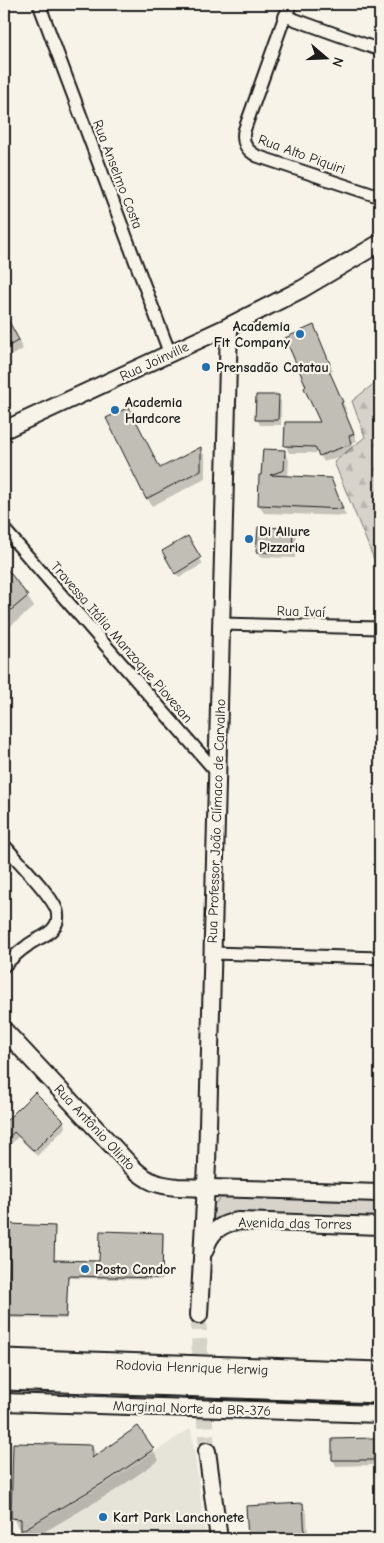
<svg xmlns="http://www.w3.org/2000/svg" width="384" height="1543" font-family="'Comic Neue',sans-serif">
  <style>
    .built { fill: #e6e3d9 }
    .green { fill: #d7d3cb; stroke: #7a7874 }
    .forest { fill: url(#forest-firs); stroke: #7a7874 }
    .shadow { fill: #0003 }
    .building { fill: #c0beb5; stroke: #1c1c1c }
    .lines { fill: none; stroke-linecap: round; stroke-linejoin: round }
    .secondary-tunnel { stroke: #d6d3c9; stroke-width: 16; stroke-dasharray: 16 8; stroke-linecap: butt }
    .street-casing { stroke: #1c1c1c; stroke-width: 15 }
    .secondary-casing { stroke: #1c1c1c; stroke-width: 20 }
    .highway-casing { stroke: #1c1c1c; stroke-width: 25 }
    .street { stroke: #f7f3e8; stroke-width: 11 }
    .secondary { stroke: #f7f3e8; stroke-width: 16 }
    .highway { stroke: #f7f3e8; stroke-width: 21 }
    .poi-dot { fill: #1f6fb2; stroke: #f7f3e8; stroke-width: 2 }
    .labels { text-anchor: middle; stroke-width: 4.5; stroke-linejoin: round; paint-order: stroke }
    .street-label { font-size: 14px; fill: #1c1c1c; stroke: #f7f3e8 }
    .poi-label { font-size: 14px; font-weight: bold; fill: #1c1c1c; stroke: #f7f3e8; text-anchor: start }
  </style>
  <defs>
    <pattern id="forest-firs" width="22" height="20" patternUnits="userSpaceOnUse" patternTransform="scale(1.25)"><rect width="22" height="20" fill="#d7d3cb"/><path d="M5 1l3.5 6h-7zM16 11l3.5 6h-7z" fill="#b8b5ae"/></pattern>
  </defs>
  <rect width="100%" height="100%" fill="#f7f3e8"/>
  <filter id="ink" filterUnits="userSpaceOnUse"><feTurbulence type="fractalNoise" baseFrequency=".02" numOctaves="2"/><feDisplacementMap in="SourceGraphic" scale="10" xChannelSelector="R" yChannelSelector="G"/><feConvolveMatrix kernelMatrix="1 2 1 2 8 2 1 2 1" color-interpolation-filters="sRGB"/></filter>
  <g filter="url(#ink)">
    <polygon class="built" points="191,1428 206,1539 8,1539 111,1481"/>
    <path class="green" d="M225,1196L380,1200V1217L233,1212L218,1217L208,1224C210,1212 212,1202 225,1196Z"/>
    <polygon class="forest" points="380,379 380,574 334,462 365,437 352,401"/>
    <g class="shadow">
      <polygon points="4,315 23,349 4,360"/>
      <polygon points="317,334 333,371 329,373 346,409 344,410 357,441 351,443 354,451 324,462 319,453 289,453 286,446 322,423 308,387"/>
      <polygon points="278,396 281,402 281,425 260,425 257,419"/>
      <polygon points="201,449 205,457 205,479 152,506 147,498 160,470"/>
      <polygon points="284,451 289,460 288,477 330,479 346,516 264,513 259,505 260,476"/>
      <polygon points="293,530 296,535 295,558 261,557 258,551"/>
      <polygon points="187,538 203,564 179,578 163,552"/>
      <polygon points="4,567 27,596 34,607 4,631"/>
      <polygon points="4,1071 10,1080 4,1086"/>
      <polygon points="35,1093 63,1121 66,1127 37,1156 18,1137 4,1151 4,1125"/>
      <polygon points="54,1227 55,1229 54,1261 100,1263 162,1234 164,1236 162,1280 68,1278 67,1319 10,1318 9,1315"/>
      <polygon points="333,1440 373,1440 377,1445 377,1465 336,1466 333,1460"/>
      <polygon points="92,1446 97,1456 153,1450 159,1460 116,1490 32,1539 27,1539 22,1529 19,1529 13,1518"/>
      <polygon points="302,1504 307,1513 308,1539 249,1539 247,1508"/>
    </g>
    <g class="building">
      <polygon points="4,312 19,340 4,349"/>
      <polygon points="314,325 330,364 327,366 343,402 341,403 354,434 349,436 351,444 319,456 315,447 284,446 285,422 320,422 304,388 306,386 285,338"/>
      <polygon points="256,395 279,395 278,420 255,420"/>
      <polygon points="129,407 160,468 201,447 201,470 146,499 106,418"/>
      <polygon points="263,449 285,450 284,470 270,475 331,478 343,509 258,505 259,475 261,475"/>
      <polygon points="258,527 293,528 292,553 256,552"/>
      <polygon points="188,536 201,558 175,574 162,551"/>
      <polygon points="4,565 28,596 4,616"/>
      <polygon points="35,1092 64,1121 34,1151 14,1132 4,1143 4,1123"/>
      <polygon points="10,1224 55,1226 54,1260 99,1261 100,1231 163,1233 162,1278 68,1276 66,1317 8,1316"/>
      <polygon points="138,1426 154,1449 110,1479 21,1531 21,1519 11,1518 13,1443 92,1445 92,1458"/>
      <polygon points="374,1438 374,1460 332,1460 332,1439"/>
      <polygon points="303,1503 305,1539 248,1539 246,1506"/>
    </g>
    <g class="lines">
      <polyline class="secondary-tunnel" points="199,1315 199,1338 207,1451"/>
      <g class="street-casing">
        <g id="street">
          <polyline points="39,4 170,354"/>
          <path d="M291,4L285,16L244,131C242,143 246,150 257,156L380,197"/>
          <polyline points="285,16 380,50"/>
          <polyline points="4,529 218,774"/>
          <polyline points="222,624 380,628"/>
          <path d="M4,845C16,859 52,895 57,911C58,916 58,922 55,926C49,936 35,939 27,946C18,952 11,959 4,966"/>
          <polyline points="213,953 380,958"/>
        </g>
      </g>
      <g class="secondary-casing">
        <g id="secondary">
          <polyline points="4,430 229,326 302,289 380,243"/>
          <path d="M4,1030L133,1168C148,1182 157,1185 177,1187L380,1193"/>
          <path d="M205,1250C210,1232 220,1224 238,1221L380,1226"/>
          <polyline points="199,1315 207,1164 229,326"/>
          <polyline points="4,1402 380,1414"/>
          <polyline points="207,1451 219,1539"/>
        </g>
      </g>
      <g class="highway-casing">
        <g id="highway">
          <polyline points="4,1360 380,1373"/>
          <polyline points="4,1379 380,1392"/>
        </g>
      </g>
      <use href="#street" class="street"/>
      <use href="#secondary" class="secondary"/>
      <use href="#highway" class="highway"/>
    </g>
  </g>
  <g class="poi-dot">
    <circle cx="300" cy="334" r="5"/>
    <circle cx="206" cy="367" r="5"/>
    <circle cx="115" cy="410" r="5"/>
    <circle cx="249" cy="539" r="5"/>
    <circle cx="85" cy="1269" r="5"/>
    <circle cx="103" cy="1517" r="5"/>
  </g>
  <g class="labels">
    <g class="street-label">
      <text transform="translate(302 154) rotate(20)" y="5">Rua Alto Piquiri</text>
      <text transform="translate(118 174) rotate(69)" y="5">Rua Anselmo Costa</text>
      <text transform="translate(154 361) rotate(-25)" y="5">Rua Joinville</text>
      <text transform="translate(301 611) rotate(2)" y="5">Rua Ivaí</text>
      <text transform="translate(122 642) rotate(49)" y="5">Travessa Itália Manzoque Piovesan</text>
      <text transform="translate(216 821) rotate(-88)" y="5">Rua Professor João Clímaco de Carvalho</text>
      <text transform="translate(95 1127) rotate(47)" y="5">Rua Antônio Olinto</text>
      <text transform="translate(295 1223) rotate(1)" y="5">Avenida das Torres</text>
      <text transform="translate(192 1367) rotate(2)" y="5">Rodovia Henrique Herwig</text>
      <text transform="translate(192 1408) rotate(2)" y="5">Marginal Norte da BR-376</text>
    </g>
    <g class="poi-label">
      <text x="290" y="331" text-anchor="end">Academia<tspan x="290" dy="16">Fit Company</tspan></text>
      <text x="216" y="372">Prensadão Catatau</text>
      <text x="125" y="407">Academia<tspan x="125" dy="16">Hardcore</tspan></text>
      <text x="259" y="536">Di Allure<tspan x="259" dy="16">Pizzaria</tspan></text>
      <text x="95" y="1274">Posto Condor</text>
      <text x="113" y="1522">Kart Park Lanchonete</text>
    </g>
  </g>
  <rect width="384" height="1543" fill="none" stroke="#f7f3e8" stroke-width="20"/>
  <rect x="10" y="10" width="364" height="1523" fill="none" stroke="#1c1c1c" stroke-width="2" filter="url(#ink)"/>
  <g transform="translate(326 58) rotate(109)" stroke="#f7f3e8" stroke-width="4" paint-order="stroke">
  <path d="M0-4L9 19L0 12L-9 19Z" fill="#1c1c1c"/>
  <text y="-8" font-size="14" font-weight="bold" text-anchor="middle" fill="#1c1c1c">N</text>
  </g>
</svg>
